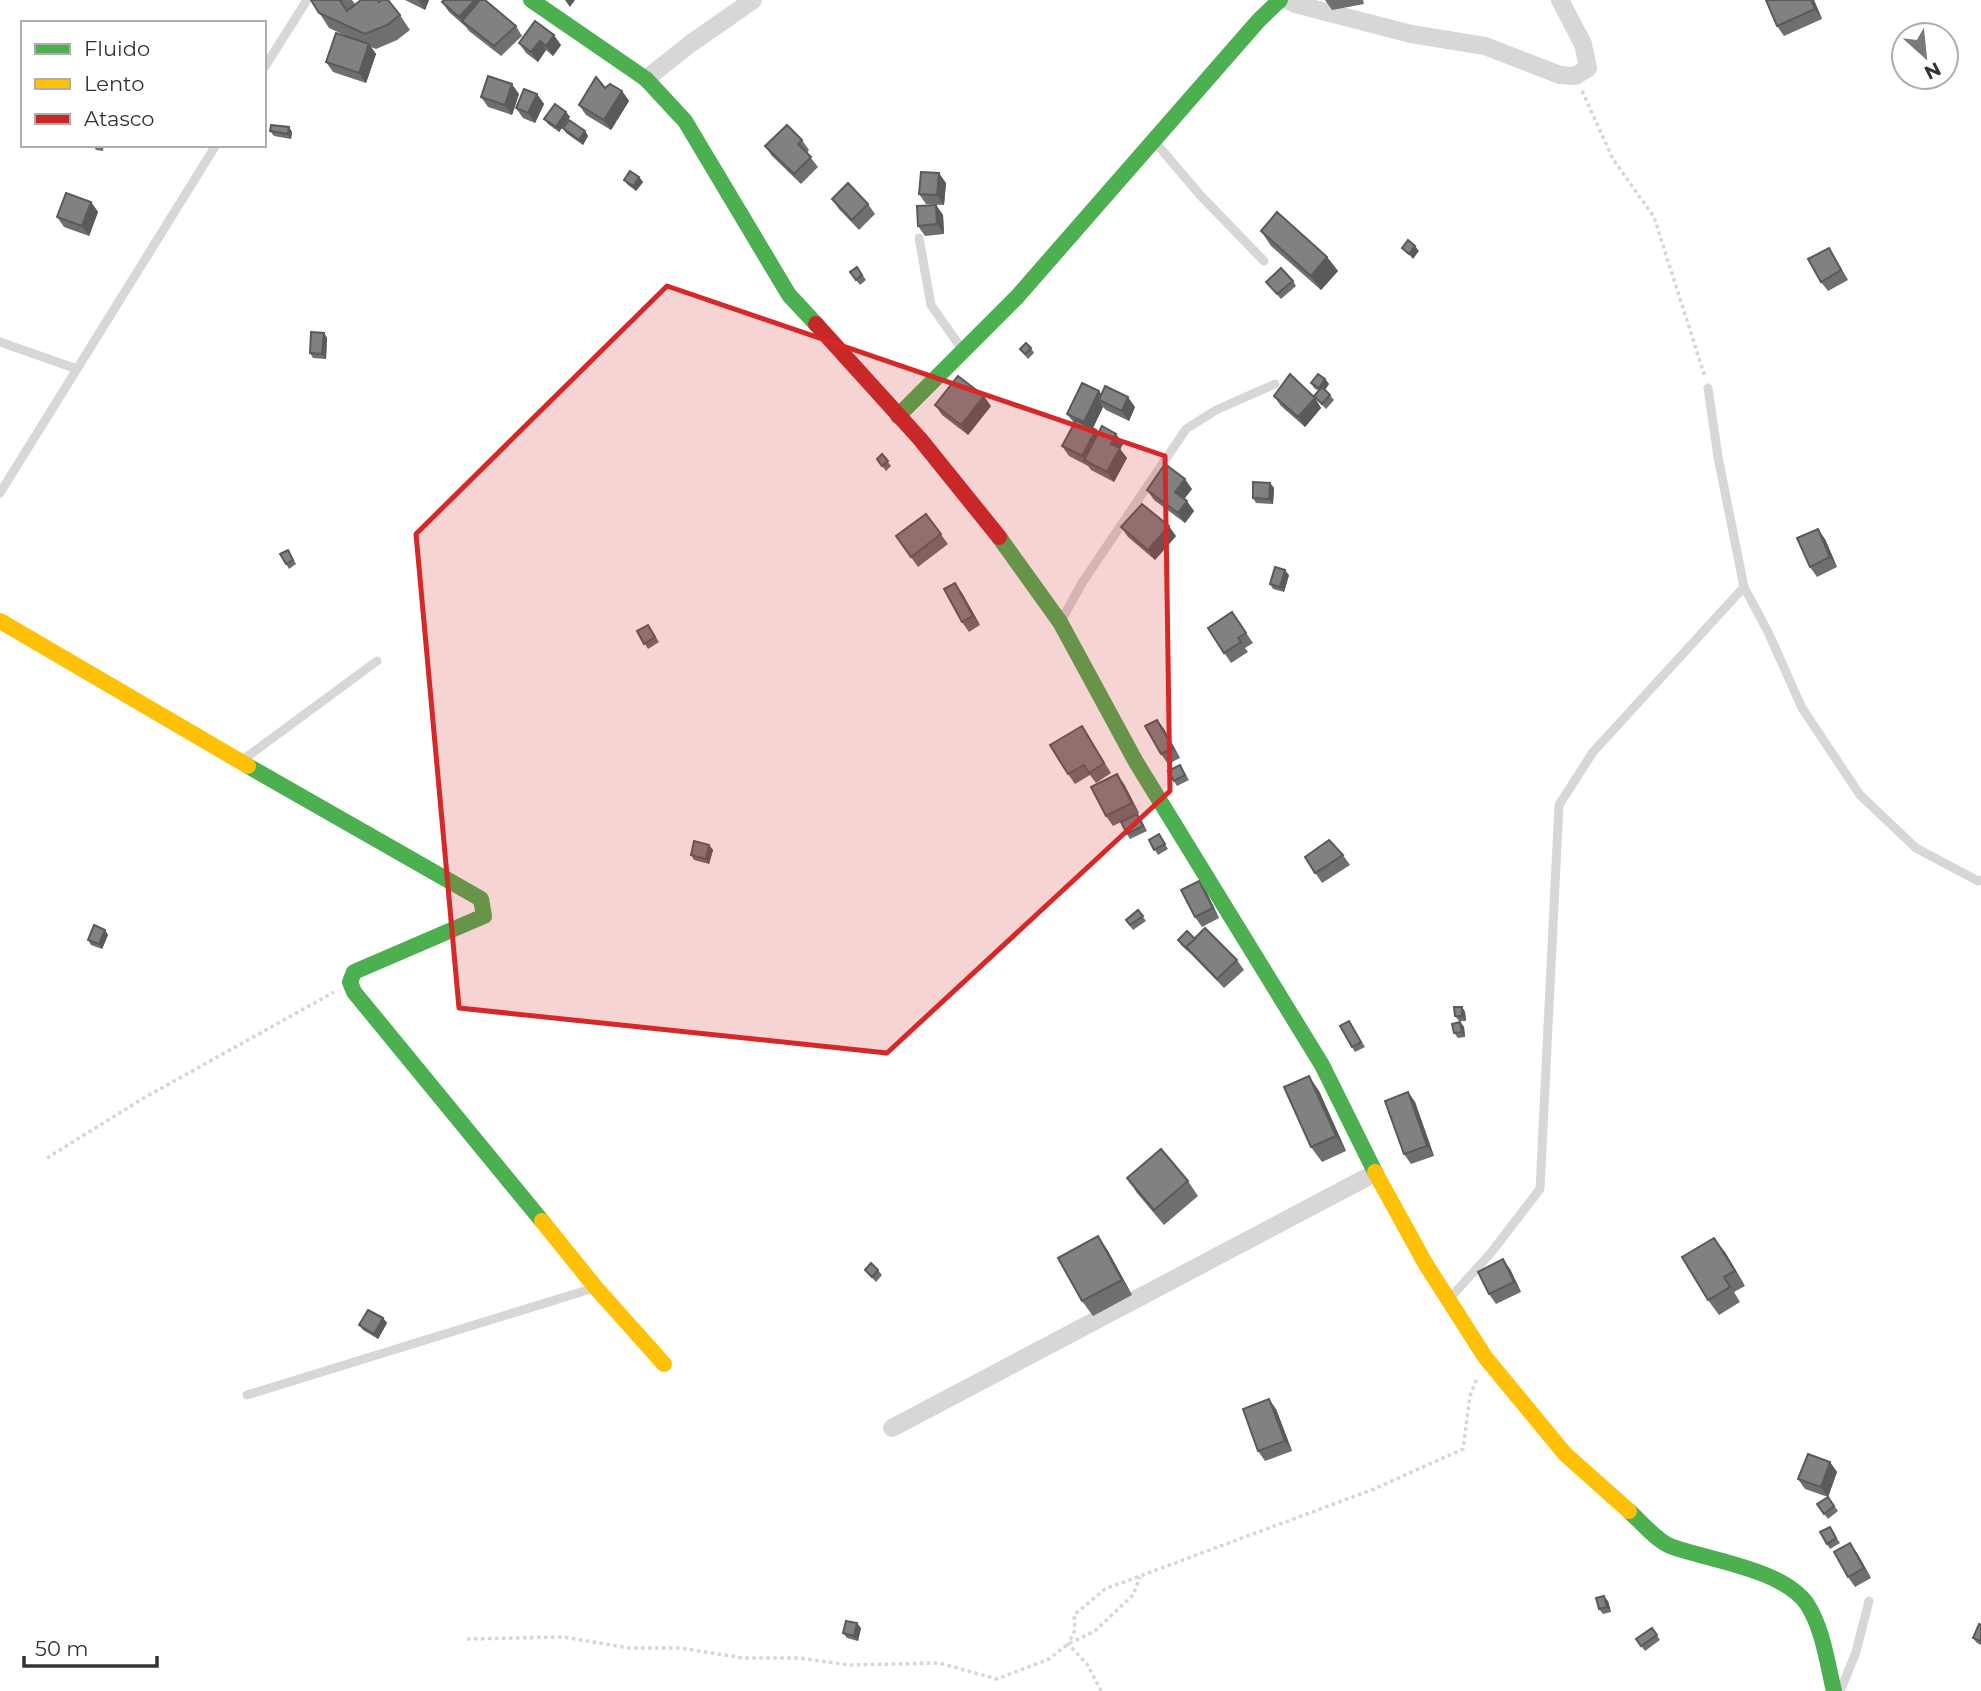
<svg xmlns="http://www.w3.org/2000/svg" width="1981" height="1691" font-family="Montserrat,sans-serif">
  <style>
    .lines { fill: none; stroke-linecap: round; stroke-linejoin: round }
    .path { stroke: #d6d6d6; stroke-width: 3.5; stroke-dasharray: 3.5 3.5; stroke-linecap: butt }
    .lane { stroke: #d7d7d7; stroke-width: 9 }
    .street { stroke: #d7d7d7; stroke-width: 18 }
    .fast { stroke: #4caf50; stroke-width: 16 }
    .slow { stroke: #ffc107; stroke-width: 16 }
    .jam { stroke: #c62828; stroke-width: 16 }
    .wall { fill: #6f6f6f }
    .shaded-wall { fill: #5a5a5a }
    .building { fill: #818181; stroke: #5a5a5a; stroke-width: 2 }
    .marked { fill: #d62828; fill-opacity: 0.2; stroke: #d62828; stroke-width: 5; stroke-linejoin: round }
  </style>
  <rect width="100%" height="100%" fill="#fff"/>
  <g class="lines">
    <g class="path">
      <polyline points="1582,91 1613,159 1654,217 1705,377"/>
      <polyline points="47,1158 142,1099 334,992"/>
      <polyline points="467,1639 563,1637 629,1648 680,1648 744,1658 800,1658 849,1665 939,1663 997,1679 1049,1659 1068,1644 1095,1631 1133,1595 1140,1577"/>
      <polyline points="1101,1691 1087,1664 1068,1644 1075,1630 1074,1615 1105,1589 1374,1489 1463,1449 1470,1396 1477,1378"/>
    </g>
    <g class="lane">
      <polyline points="264,68 307,0"/>
      <polyline points="1155,142 1201,196 1264,261"/>
      <polyline points="919,238 931,305 962,349"/>
      <polyline points="0,342 77,369"/>
      <polyline points="1708,388 1718,457 1744,587 1768,632 1802,708 1860,795 1916,848 1978,881 1981,880"/>
      <polyline points="0,493 216,145"/>
      <polyline points="1061,621 1082,583 1186,429 1216,410 1275,384"/>
      <polyline points="244,759 377,661"/>
      <polyline points="1449,1299 1490,1254 1540,1189 1559,805 1593,752 1744,587"/>
      <polyline points="247,1395 594,1288"/>
      <polyline points="1841,1689 1856,1652 1869,1601"/>
    </g>
    <g class="street">
      <polyline points="1287,0 1295,4 1411,34 1485,46 1560,75 1575,76 1588,68 1583,44 1560,0"/>
      <polyline points="646,79 690,44 753,0"/>
      <polyline points="892,1428 1375,1173"/>
    </g>
    <g class="fast">
      <polyline points="531,0 646,79 685,121 789,295 816,324"/>
      <polyline points="898,416 1017,297 1259,20 1280,0"/>
      <polyline points="999,537 1060,622 1136,762 1322,1065 1375,1172"/>
      <polyline points="248,766 481,899 484,916 354,972 350,982 354,992 542,1221"/>
      <path d="M1629,1511C1641,1522 1656,1540 1670,1546C1708,1560 1783,1569 1807,1604C1823,1629 1827,1662 1834,1691"/>
    </g>
    <g class="slow">
      <polyline points="0,621 248,766"/>
      <polyline points="1375,1172 1425,1263 1485,1357 1565,1454 1629,1511"/>
      <polyline points="542,1221 596,1288 664,1364"/>
    </g>
    <polyline class="jam" points="816,324 920,439 999,537"/>
  </g>
  <g class="wall">
    <polygon points="311,0 352,0 355,4 379,2 400,15 410,30 397,40 376,49 371,47 376,54 366,83 333,72 326,62 353,39 329,28"/>
    <polygon points="405,0 429,0 425,10"/>
    <polygon points="1325,0 1363,0 1364,4 1332,10"/>
    <polygon points="1766,0 1814,0 1822,19 1784,36 1777,26"/>
    <polygon points="442,2 516,26 522,36 501,56 469,31 466,27 449,12"/>
    <polygon points="535,21 561,45 553,56 546,50 538,62 526,53 519,43"/>
    <polygon points="605,88 622,91 629,101 611,130 586,115 579,105"/>
    <polygon points="519,94 512,115 488,107 481,97"/>
    <polygon points="537,94 544,104 535,123 523,118 516,108"/>
    <polygon points="566,112 570,117 559,132 548,124 544,119"/>
    <polygon points="289,127 292,132 291,139 274,136 270,131"/>
    <polygon points="563,128 585,131 588,136 583,145 566,133"/>
    <polygon points="802,140 809,150 807,153 818,167 801,184 772,156 765,146"/>
    <polygon points="93,145 104,145 103,151 96,150"/>
    <polygon points="639,177 643,182 636,191 628,185 624,180"/>
    <polygon points="946,183 944,205 926,204 919,194"/>
    <polygon points="832,199 868,204 875,214 859,230 839,209"/>
    <polygon points="91,202 98,212 89,236 64,227 57,217"/>
    <polygon points="936,205 943,215 944,234 925,236 918,226"/>
    <polygon points="1261,231 1327,257 1338,271 1321,290 1271,246"/>
    <polygon points="1829,248 1835,258 1848,280 1828,291 1821,282"/>
    <polygon points="857,267 866,280 860,285 850,272"/>
    <polygon points="1293,281 1296,286 1281,299 1266,282"/>
    <polygon points="324,333 327,338 326,359 313,358 310,353"/>
    <polygon points="1031,348 1034,353 1028,359 1020,349"/>
    <polygon points="1325,379 1329,384 1325,390 1334,400 1326,409 1314,396 1319,391 1314,388 1311,383"/>
    <polygon points="1099,391 1101,394 1135,407 1129,421 1106,410 1103,407 1093,428 1096,430 1098,434 1116,434 1123,444 1120,449 1127,458 1114,482 1091,470 1088,466 1069,456 1062,446 1074,423 1067,414"/>
    <polygon points="1274,396 1315,398 1321,408 1305,427 1281,406"/>
    <polygon points="935,405 991,406 968,435 942,415"/>
    <polygon points="882,454 891,466 886,471 877,459"/>
    <polygon points="1270,483 1274,488 1273,504 1256,503 1253,498"/>
    <polygon points="1192,489 1184,499 1194,511 1185,523 1154,500 1147,490"/>
    <polygon points="926,514 948,544 918,567 896,536"/>
    <polygon points="1121,527 1176,536 1155,560 1128,537"/>
    <polygon points="1825,539 1837,567 1817,577 1810,567"/>
    <polygon points="291,555 296,564 289,569 286,564"/>
    <polygon points="1289,575 1284,592 1273,589 1270,584"/>
    <polygon points="962,593 980,625 969,632 962,622"/>
    <polygon points="1232,612 1253,643 1245,648 1248,652 1231,663 1208,628"/>
    <polygon points="648,625 659,642 648,649 637,631"/>
    <polygon points="1157,720 1164,729 1180,758 1168,764 1161,754"/>
    <polygon points="1082,726 1111,773 1096,783 1090,775 1075,784 1068,774"/>
    <polygon points="1180,765 1189,780 1177,786 1174,781"/>
    <polygon points="1124,784 1139,813 1113,826 1106,816"/>
    <polygon points="1141,819 1147,831 1130,839 1127,834"/>
    <polygon points="1159,834 1168,849 1158,855 1149,840"/>
    <polygon points="709,845 713,850 709,864 694,860 691,855"/>
    <polygon points="1343,855 1350,865 1322,883 1305,857"/>
    <polygon points="1206,891 1219,918 1202,927 1195,917"/>
    <polygon points="1138,910 1146,921 1133,930 1126,920"/>
    <polygon points="105,930 108,935 102,949 91,945 88,940"/>
    <polygon points="1195,939 1237,960 1244,970 1224,988 1191,954 1181,945 1178,940"/>
    <polygon points="1462,1007 1465,1012 1466,1021 1459,1021 1455,1016"/>
    <polygon points="1349,1021 1365,1047 1355,1052 1352,1047"/>
    <polygon points="1460,1022 1464,1027 1465,1037 1458,1038 1454,1033"/>
    <polygon points="1319,1091 1346,1151 1322,1162 1311,1147"/>
    <polygon points="1408,1092 1415,1102 1434,1156 1411,1164 1404,1154"/>
    <polygon points="1127,1178 1188,1181 1198,1196 1164,1225 1137,1193"/>
    <polygon points="1098,1236 1108,1251 1132,1295 1093,1316 1082,1301"/>
    <polygon points="1725,1252 1745,1286 1734,1292 1740,1302 1719,1315 1708,1300"/>
    <polygon points="1510,1269 1521,1292 1496,1304 1489,1294"/>
    <polygon points="865,1270 878,1270 882,1275 876,1282"/>
    <polygon points="383,1318 387,1323 378,1339 363,1330 359,1325"/>
    <polygon points="1276,1409 1292,1451 1265,1461 1258,1451"/>
    <polygon points="1830,1462 1837,1472 1828,1497 1838,1511 1828,1519 1817,1504 1828,1497 1805,1489 1798,1479"/>
    <polygon points="1833,1532 1840,1543 1830,1549 1827,1544"/>
    <polygon points="1857,1553 1871,1578 1855,1587 1848,1577"/>
    <polygon points="1608,1601 1611,1612 1603,1614 1599,1609"/>
    <polygon points="1981,1625 1981,1645 1977,1643 1973,1638"/>
    <polygon points="861,1628 858,1641 847,1638 843,1633"/>
    <polygon points="1652,1628 1660,1640 1645,1651 1636,1639"/>
  </g>
  <g class="shaded-wall">
    <polygon points="418,0 429,0 425,10"/>
    <polygon points="475,0 480,0 462,21 466,27 459,17"/>
    <polygon points="565,0 575,0 570,7"/>
    <polygon points="1811,0 1814,0 1822,19 1815,9"/>
    <polygon points="554,35 561,45 553,56 546,46"/>
    <polygon points="540,41 546,50 538,62 531,52"/>
    <polygon points="369,44 376,54 366,83 359,73"/>
    <polygon points="512,84 519,94 512,115 505,105"/>
    <polygon points="622,91 629,101 611,130 604,120"/>
    <polygon points="537,94 544,104 535,123 528,113"/>
    <polygon points="566,112 570,117 559,132 556,127"/>
    <polygon points="289,127 292,132 291,139 288,134"/>
    <polygon points="585,131 588,136 583,145 579,140"/>
    <polygon points="939,173 946,183 944,205 937,195"/>
    <polygon points="639,177 643,182 636,191 633,186"/>
    <polygon points="91,202 98,212 89,236 82,226"/>
    <polygon points="936,205 943,215 944,234 937,224"/>
    <polygon points="1415,246 1419,251 1413,259 1409,254"/>
    <polygon points="1829,248 1835,258 1848,280 1841,270"/>
    <polygon points="1327,257 1338,271 1321,290 1311,276"/>
    <polygon points="324,333 327,338 326,359 322,354"/>
    <polygon points="1325,379 1329,384 1322,393 1319,388"/>
    <polygon points="1099,391 1106,401 1099,400 1103,407 1091,432 1084,422"/>
    <polygon points="984,396 991,406 968,435 961,425"/>
    <polygon points="1128,397 1135,407 1129,421 1122,411"/>
    <polygon points="1315,398 1321,408 1305,427 1298,417"/>
    <polygon points="1096,430 1103,440 1085,460 1082,456"/>
    <polygon points="1116,434 1123,444 1120,449 1127,458 1114,482 1107,472 1111,444"/>
    <polygon points="1185,479 1192,489 1182,502 1175,492"/>
    <polygon points="1270,483 1274,488 1273,504 1269,499"/>
    <polygon points="1187,501 1194,511 1185,523 1178,513"/>
    <polygon points="1169,526 1176,536 1155,560 1148,550"/>
    <polygon points="1818,529 1825,539 1837,567 1830,557"/>
    <polygon points="1285,570 1289,575 1284,592 1280,587"/>
    <polygon points="955,583 962,593 980,625 973,616"/>
    <polygon points="1157,720 1164,729 1180,758 1173,748"/>
    <polygon points="1117,774 1124,784 1139,813 1132,803"/>
    <polygon points="709,845 713,850 709,864 706,859"/>
    <polygon points="1199,881 1206,891 1219,918 1213,908"/>
    <polygon points="105,930 108,935 102,949 99,944"/>
    <polygon points="1462,1007 1465,1012 1466,1021 1462,1016"/>
    <polygon points="1460,1022 1464,1027 1465,1037 1462,1032"/>
    <polygon points="1309,1076 1319,1091 1346,1151 1336,1136"/>
    <polygon points="1408,1092 1415,1102 1434,1156 1427,1146"/>
    <polygon points="1098,1236 1108,1251 1132,1295 1122,1280"/>
    <polygon points="1714,1238 1725,1252 1745,1286 1735,1271"/>
    <polygon points="1503,1259 1510,1269 1521,1292 1514,1282"/>
    <polygon points="383,1318 387,1323 378,1339 374,1334"/>
    <polygon points="1269,1399 1276,1409 1292,1451 1285,1441"/>
    <polygon points="1830,1462 1837,1472 1828,1497 1821,1487"/>
    <polygon points="1850,1543 1857,1553 1871,1578 1864,1568"/>
    <polygon points="1604,1596 1608,1601 1611,1612 1607,1607"/>
    <polygon points="857,1623 861,1628 858,1641 854,1636"/>
  </g>
  <g class="building">
    <polygon points="311,0 342,0 340,1 347,11 361,0 378,0 379,2 382,0 388,0 400,15 387,25 365,34 319,13"/>
    <polygon points="444,0 475,0 459,17 442,2"/>
    <polygon points="480,0 485,0 516,26 494,46 462,21"/>
    <polygon points="1766,0 1811,0 1815,9 1777,26"/>
    <polygon points="535,21 554,35 546,46 540,41 531,52 519,43"/>
    <polygon points="336,33 369,44 359,73 326,62"/>
    <polygon points="488,76 512,84 505,105 481,97"/>
    <polygon points="596,77 605,88 610,84 622,91 604,120 579,105"/>
    <polygon points="524,89 537,94 528,113 516,108"/>
    <polygon points="555,104 566,112 556,127 544,119"/>
    <polygon points="569,120 585,131 579,140 563,128"/>
    <polygon points="271,125 289,127 288,134 270,131"/>
    <polygon points="787,125 802,140 798,144 811,157 794,174 765,146"/>
    <polygon points="630,171 639,177 633,186 624,180"/>
    <polygon points="921,172 939,173 937,195 919,194"/>
    <polygon points="848,183 868,204 852,220 832,199"/>
    <polygon points="66,193 91,202 82,226 57,217"/>
    <polygon points="936,205 937,224 918,226 917,206"/>
    <polygon points="1277,212 1327,257 1311,276 1261,231"/>
    <polygon points="1408,240 1415,246 1409,254 1402,248"/>
    <polygon points="1829,248 1841,270 1821,282 1808,259"/>
    <polygon points="857,267 862,275 856,280 850,272"/>
    <polygon points="1281,268 1293,281 1277,294 1266,282"/>
    <polygon points="311,332 324,333 322,354 310,353"/>
    <polygon points="1026,343 1031,348 1025,354 1020,349"/>
    <polygon points="1290,374 1315,398 1298,417 1274,396"/>
    <polygon points="1318,374 1325,379 1319,388 1311,383"/>
    <polygon points="958,376 984,396 961,425 935,405"/>
    <polygon points="1082,383 1099,391 1084,422 1067,414"/>
    <polygon points="1105,386 1128,397 1122,411 1099,400"/>
    <polygon points="1322,387 1330,395 1322,404 1314,396"/>
    <polygon points="1076,420 1096,430 1082,456 1062,446"/>
    <polygon points="1102,426 1116,434 1111,444 1120,448 1107,472 1084,460"/>
    <polygon points="882,454 888,461 882,466 877,459"/>
    <polygon points="1165,464 1185,479 1175,492 1187,501 1178,513 1147,490"/>
    <polygon points="1253,482 1270,483 1269,499 1253,498"/>
    <polygon points="1142,504 1169,526 1148,550 1121,527"/>
    <polygon points="926,514 941,534 911,557 896,536"/>
    <polygon points="1818,529 1830,557 1810,567 1797,538"/>
    <polygon points="288,550 293,560 286,564 280,554"/>
    <polygon points="1275,567 1285,570 1280,587 1270,584"/>
    <polygon points="955,583 973,616 962,622 944,589"/>
    <polygon points="1232,612 1246,633 1238,638 1241,642 1224,653 1208,628"/>
    <polygon points="648,625 655,637 644,644 637,631"/>
    <polygon points="1157,720 1173,748 1161,754 1145,726"/>
    <polygon points="1082,726 1104,763 1089,773 1084,765 1068,774 1050,745"/>
    <polygon points="1180,765 1185,775 1174,781 1168,771"/>
    <polygon points="1117,774 1132,803 1106,816 1091,787"/>
    <polygon points="1137,814 1143,826 1127,834 1121,822"/>
    <polygon points="1159,834 1165,844 1154,850 1149,840"/>
    <polygon points="1329,840 1343,855 1315,873 1305,857"/>
    <polygon points="694,841 709,845 706,859 691,855"/>
    <polygon points="1199,881 1213,908 1195,917 1181,890"/>
    <polygon points="1138,910 1143,916 1130,925 1126,920"/>
    <polygon points="94,925 105,930 99,944 88,940"/>
    <polygon points="1205,928 1237,960 1217,979 1186,947"/>
    <polygon points="1187,931 1195,939 1186,947 1188,949 1187,949 1178,940"/>
    <polygon points="1454,1007 1462,1007 1462,1016 1455,1016"/>
    <polygon points="1349,1021 1361,1042 1352,1047 1340,1026"/>
    <polygon points="1460,1022 1462,1032 1454,1033 1452,1024"/>
    <polygon points="1309,1076 1336,1136 1311,1147 1284,1087"/>
    <polygon points="1408,1092 1427,1146 1404,1154 1385,1101"/>
    <polygon points="1161,1149 1188,1181 1154,1210 1127,1178"/>
    <polygon points="1098,1236 1122,1280 1082,1301 1058,1258"/>
    <polygon points="1714,1238 1735,1271 1724,1277 1730,1287 1708,1300 1682,1257"/>
    <polygon points="1503,1259 1514,1282 1489,1294 1478,1272"/>
    <polygon points="871,1263 878,1270 872,1277 865,1270"/>
    <polygon points="368,1310 383,1318 374,1334 359,1325"/>
    <polygon points="1269,1399 1285,1441 1258,1451 1243,1409"/>
    <polygon points="1808,1454 1830,1462 1821,1487 1798,1479"/>
    <polygon points="1828,1497 1834,1506 1824,1514 1817,1504"/>
    <polygon points="1830,1527 1836,1538 1827,1544 1820,1532"/>
    <polygon points="1850,1543 1864,1568 1848,1577 1834,1552"/>
    <polygon points="1604,1596 1607,1607 1599,1609 1596,1598"/>
    <polygon points="846,1621 857,1623 854,1636 843,1633"/>
    <polygon points="1979,1624 1981,1625 1981,1641 1973,1638"/>
    <polygon points="1652,1628 1657,1635 1641,1646 1636,1639"/>
  </g>
  <path class="marked" d="M667,286L1165,456L1170,791L887,1053L459,1008L416,534Z"/>
  <rect x="21" y="21" width="245" height="126" fill="#ffffff" stroke="#adadad" stroke-width="2"/>
  <rect x="35" y="44" width="35" height="10" fill="#4caf50" stroke="#adadad" stroke-width="2"/>
  <text x="84" y="56" font-size="21" fill="#333333">Fluido</text>
  <rect x="35" y="79" width="35" height="10" fill="#ffc107" stroke="#adadad" stroke-width="2"/>
  <text x="84" y="91" font-size="21" fill="#333333">Lento</text>
  <rect x="35" y="114" width="35" height="10" fill="#c62828" stroke="#adadad" stroke-width="2"/>
  <text x="84" y="126" font-size="21" fill="#333333">Atasco</text>
  <g transform="translate(1925 56) rotate(153)"><circle r="33" fill="#ffffff" stroke="#adadad" stroke-width="2"/>
  <path d="M0-5L12 26L0 18L-12 26Z" fill="#7a7a7a"/>
  <text y="-10" font-size="19" font-weight="bold" text-anchor="middle" fill="#333333">N</text>
  </g>
  <path d="M24 1656v10h133v-10" fill="none" stroke="#333333" stroke-width="3.5"/>
  <text x="35" y="1656" font-size="21" fill="#333333" stroke="#ffffff" stroke-width="5" paint-order="stroke">50 m</text>
</svg>
